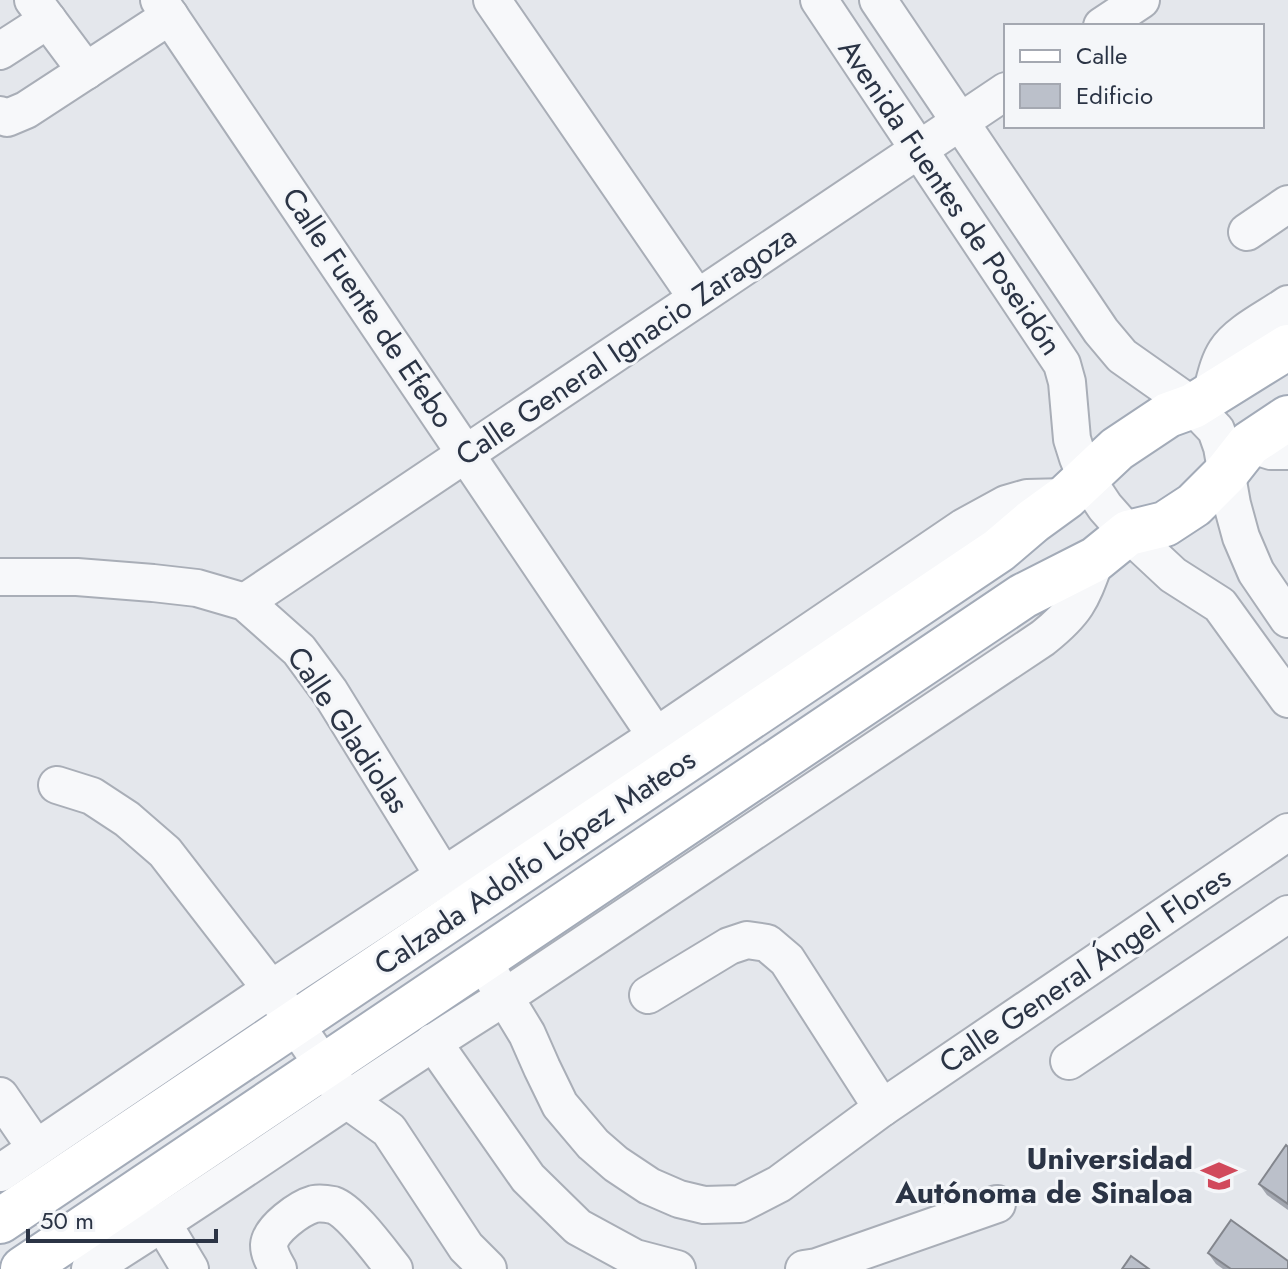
<svg xmlns="http://www.w3.org/2000/svg" width="1288" height="1269" font-family="Jost,sans-serif">
  <style>
    .lines { fill: none; stroke-linecap: round; stroke-linejoin: round }
    .minor-casing { stroke: #a9aeb7; stroke-width: 40 }
    .major-casing { stroke: #a3abb8; stroke-width: 48 }
    .minor { stroke: #f7f8fa; stroke-width: 36 }
    .major { stroke: #fff; stroke-width: 44 }
    .wall { fill: #a1a5ae }
    .building { fill: #bbc0ca; stroke: #83868d; stroke-width: 2 }
    .labels { text-anchor: middle; stroke-width: 6; stroke-linejoin: round; paint-order: stroke }
    .street-label { font-size: 30px; fill: #2b3445; stroke: #f4f6f9 }
    .poi-label { font-size: 30px; font-weight: bold; fill: #2b3445; stroke: #f4f6f9; text-anchor: end }
  </style>
  <rect width="100%" height="100%" fill="#e4e7ec"/>
  <g class="lines">
    <g class="minor-casing">
      <g id="minor">
        <polyline points="33,0 86,71"/>
        <polyline points="159,0 656,736"/>
        <polyline points="492,0 697,298"/>
        <polyline points="819,0 1062,364 1067,382 1072,439 1078,458 1087,480 1105,507 1128,533 1173,575 1220,605 1288,699"/>
        <polyline points="878,0 1101,331 1122,356 1193,406 1216,430 1222,447 1232,504 1241,537 1256,572 1288,619"/>
        <polyline points="1102,26 1141,0"/>
        <polyline points="0,51 48,20"/>
        <polyline points="0,115 7,118 26,110 170,16"/>
        <polyline points="1247,232 1288,204"/>
        <path d="M1211,394C1215,380 1218,363 1226,351C1238,332 1270,317 1288,304"/>
        <polyline points="1249,444 1271,451 1288,451"/>
        <polyline points="0,577 77,577 153,583 197,588 245,602 299,650 330,692 443,875"/>
        <polyline points="245,602 1006,91"/>
        <polyline points="57,785 92,796 127,819 165,852 271,989 347,1100 389,1130 466,1247 488,1269"/>
        <polyline points="493,978 527,1034 542,1068 560,1105 593,1144 616,1164 649,1186 679,1199 704,1205 740,1204 779,1184 882,1108 1288,832"/>
        <polyline points="648,995 729,946 747,940 767,943 787,960 882,1108"/>
        <polyline points="433,1042 528,1178 578,1227 635,1258 677,1269"/>
        <polyline points="1069,1061 1288,914"/>
        <polyline points="0,1096 35,1147"/>
        <polyline points="0,1173 271,989 656,736 964,527 1006,504 1027,498 1066,497"/>
        <polyline points="163,1224 190,1269"/>
        <path d="M90,1269C231,1182 364,1084 505,997L1043,638C1078,610 1081,599 1096,559"/>
        <path d="M278,1269C274,1262 269,1254 269,1245C270,1229 300,1208 314,1204C319,1203 328,1204 333,1205C351,1211 381,1253 394,1269"/>
        <polyline points="804,1269 817,1267 997,1204"/>
      </g>
    </g>
    <g class="major-casing">
      <g id="major">
        <polyline points="0,1221 999,550 1033,521 1066,497 1117,449 1168,415 1193,406 1288,347"/>
        <polyline points="23,1269 1023,596 1096,559 1128,533 1165,524 1194,505 1227,472 1249,444 1288,418"/>
      </g>
    </g>
    <use href="#minor" class="minor"/>
    <use href="#major" class="major"/>
  </g>
  <g class="wall">
    <polygon points="1288,1147 1288,1210 1267,1195 1259,1184"/>
    <polygon points="1208,1253 1288,1269 1223,1269 1216,1264"/>
  </g>
  <g class="building">
    <polygon points="1286,1145 1288,1147 1288,1204 1259,1184"/>
    <polygon points="1231,1220 1288,1261 1288,1269 1231,1269 1208,1253"/>
    <polygon points="1131,1256 1149,1269 1122,1269"/>
  </g>
  <defs>
    <g id="university-bare" transform="scale(2.76)"><path d="M0-5L7-2L0 1L-7-2ZM-4 1L0 2.5L4 1V4Q0 6-4 4Z" fill="#d1495b" stroke="#f4f6f9" stroke-width="2.5" paint-order="stroke"/></g>
  </defs>
  <g fill-rule="evenodd">
    <use href="#university-bare" x="1219" y="1176"/>
  </g>
  <g class="labels">
    <g class="street-label">
      <text transform="translate(950 197) rotate(56)" y="10">Avenida Fuentes de Poseidón</text>
      <text transform="translate(368 308) rotate(56)" y="10">Calle Fuente de Efebo</text>
      <text transform="translate(626 346) rotate(-34)" y="10">Calle General Ignacio Zaragoza</text>
      <text transform="translate(348 730) rotate(56)" y="10">Calle Gladiolas</text>
      <text transform="translate(535 862) rotate(-34)" y="10">Calzada Adolfo López Mateos</text>
      <text transform="translate(1085 970) rotate(-34)" y="10">Calle General Ángel Flores</text>
    </g>
    <g class="poi-label">
      <text x="1193" y="1169">Universidad<tspan x="1193" dy="34">Autónoma de Sinaloa</tspan></text>
    </g>
  </g>
  <rect x="1004" y="24" width="260" height="104" fill="#f4f6f9" stroke="#a4a8b1" stroke-width="2"/>
  <rect x="1020" y="50" width="40" height="12" fill="#ffffff" stroke="#a4a8b1" stroke-width="2"/>
  <text x="1076" y="64" font-size="24" fill="#2b3445">Calle</text>
  <rect x="1020" y="84" width="40" height="24" fill="#bbc0ca" stroke="#a4a8b1" stroke-width="2"/>
  <text x="1076" y="104" font-size="24" fill="#2b3445">Edificio</text>
  <path d="M28 1229v12h188v-12" fill="none" stroke="#2b3445" stroke-width="4"/>
  <text x="40" y="1229" font-size="24" fill="#2b3445" stroke="#f4f6f9" stroke-width="6" paint-order="stroke">50 m</text>
</svg>
